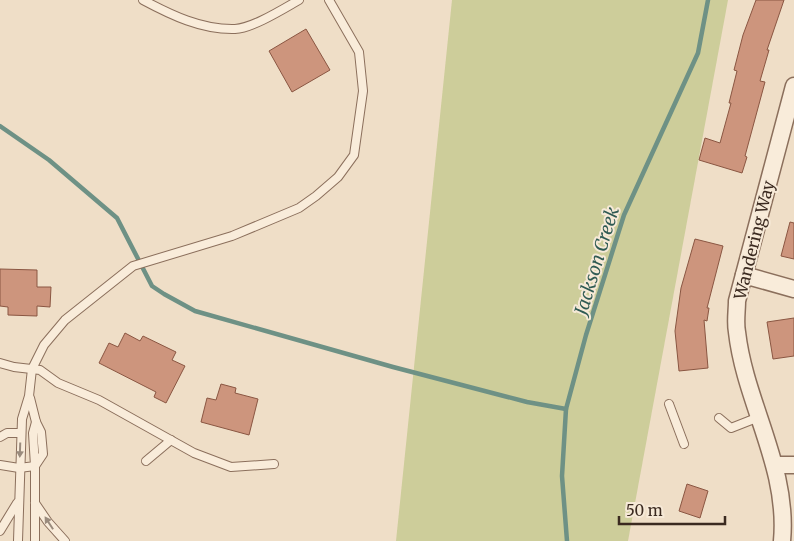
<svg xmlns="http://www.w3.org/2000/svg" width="794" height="541" font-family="Merriweather,serif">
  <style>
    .green { fill: #cdcd9a }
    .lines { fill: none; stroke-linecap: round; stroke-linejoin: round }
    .stream { stroke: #6e9185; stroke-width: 4.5 }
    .building { fill: #cd957d; stroke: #8a5642 }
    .service-casing { stroke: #8b6f5c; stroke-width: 10 }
    .minor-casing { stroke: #8b6f5c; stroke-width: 19 }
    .service { stroke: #f9ecda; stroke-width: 8 }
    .minor { stroke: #f9ecda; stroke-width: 16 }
    .oneway { fill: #9a8b7d }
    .labels { text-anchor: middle; stroke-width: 4; stroke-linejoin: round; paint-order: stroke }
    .street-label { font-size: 16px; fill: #3b2a20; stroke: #f6e9d7 }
    .water-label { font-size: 18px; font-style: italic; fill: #2f5a53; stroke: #f6e9d7 }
  </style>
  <rect width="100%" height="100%" fill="#efdec7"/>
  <polygon class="green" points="452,0 728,0 628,541 396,541"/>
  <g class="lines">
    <g class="stream">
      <polyline points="0,126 49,160 117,218 152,286 164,294 195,311 393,367 527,402 566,409"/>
      <polyline points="567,541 562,476 566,409 586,335 624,215 698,53 708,0"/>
    </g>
  </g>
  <g class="building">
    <polygon points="756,0 784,0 767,50 769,50 760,81 765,82 745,156 747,157 742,173 699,160 705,138 720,143 731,103 729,103 737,71 734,70 743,35"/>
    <polygon points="306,29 330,70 292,92 269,51"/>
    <polygon points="790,222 794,223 794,259 781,256"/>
    <polygon points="695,239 723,246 707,308 709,308 707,321 704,320 708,368 679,371 675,331 681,288"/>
    <polygon points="0,269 37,270 37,287 51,287 50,307 37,306 37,316 8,315 8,307 0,306"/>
    <polygon points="794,318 794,356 773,359 767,322"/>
    <polygon points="125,333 140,341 143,336 176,352 172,360 185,366 166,403 154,397 156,392 99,363 109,343 118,347"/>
    <polygon points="221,384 236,388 235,393 258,399 249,435 201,422 207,398 216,400"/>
    <polygon points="687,484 708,491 700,518 679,511"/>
  </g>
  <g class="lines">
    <g class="service-casing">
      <g id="service">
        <path d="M143,0C171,15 202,30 235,29C253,28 283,9 299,0"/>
        <polyline points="0,363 14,367 40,370 58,383 99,400 194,453 231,467 274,464"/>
        <polyline points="30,398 36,422 41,432 43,454 35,466 35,541"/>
        <polyline points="669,404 684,444"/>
        <polyline points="719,418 731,428 759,417"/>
        <polyline points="0,437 7,433 21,433"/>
        <polyline points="146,461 171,440"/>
        <polyline points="0,465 19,468 35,466 33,433 36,422"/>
        <polyline points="35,503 48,522 65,541"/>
        <polyline points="0,531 17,503"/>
        <polyline points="18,541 22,419 29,396 32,369 44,345 65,320 133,266 232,236 299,208 316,196 338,177 354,155 363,91 359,52 329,0"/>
      </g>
    </g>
    <g class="minor-casing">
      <g id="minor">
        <polyline points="744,275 794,289"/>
        <polyline points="775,465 794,465"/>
        <path d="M782,541C789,467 745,403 737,332C735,322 737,311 737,301L794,86"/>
      </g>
    </g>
    <use href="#service" class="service"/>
    <use href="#minor" class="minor"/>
  </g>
  <defs><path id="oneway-solid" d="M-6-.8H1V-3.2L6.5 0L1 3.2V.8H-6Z" transform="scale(1.25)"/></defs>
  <g class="oneway">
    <use href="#oneway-solid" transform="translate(20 450) rotate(92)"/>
    <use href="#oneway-solid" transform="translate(49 523) rotate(-123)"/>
  </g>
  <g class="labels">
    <g class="street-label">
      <text transform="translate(754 240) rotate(-76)" y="6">Wandering Way</text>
    </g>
    <g class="water-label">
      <text transform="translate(597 261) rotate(-73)" y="6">Jackson Creek</text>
    </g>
  </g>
  <path d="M619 516v8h106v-8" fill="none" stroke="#3b2a20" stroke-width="2.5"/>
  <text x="626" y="516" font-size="15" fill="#3b2a20" stroke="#f6e9d7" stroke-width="4" paint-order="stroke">50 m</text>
</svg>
